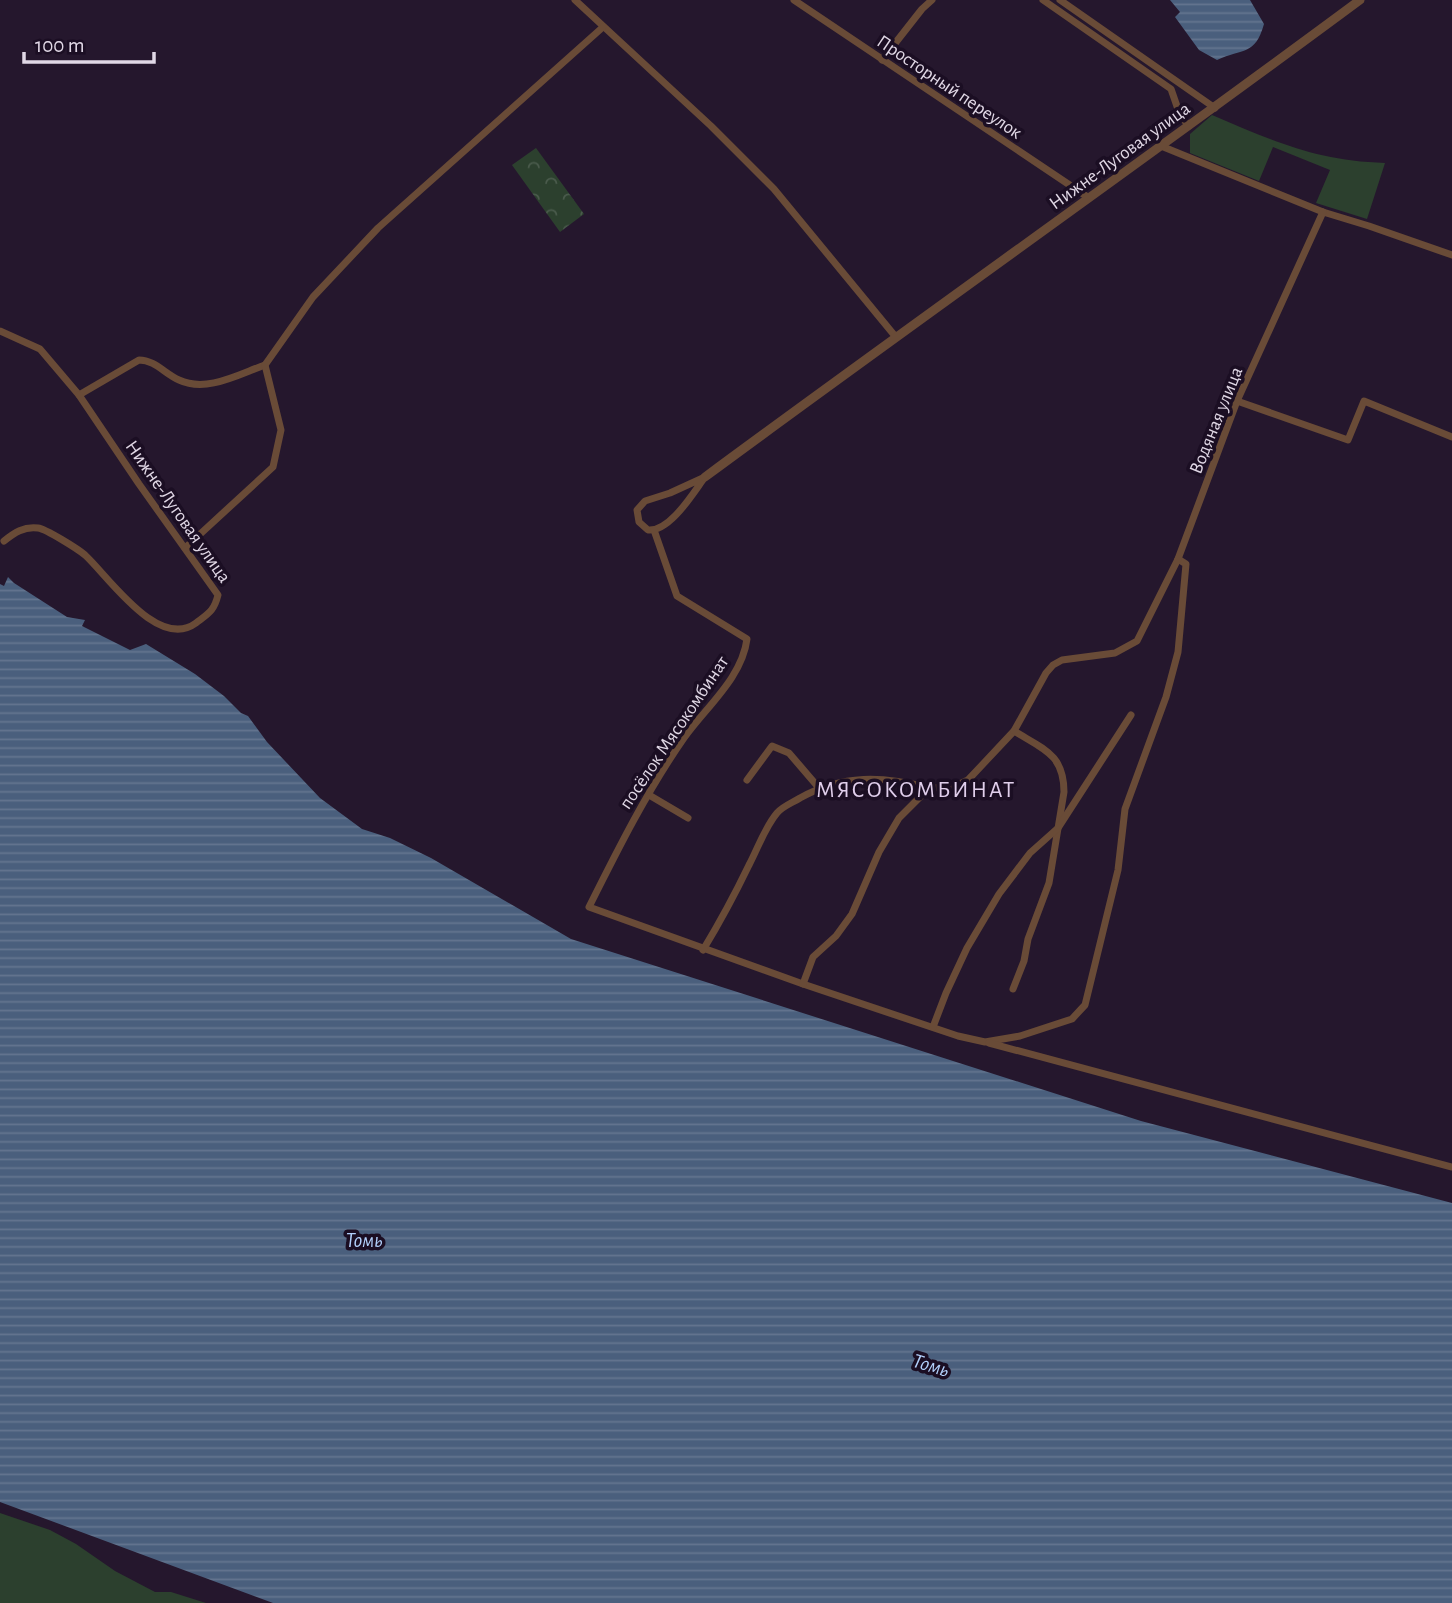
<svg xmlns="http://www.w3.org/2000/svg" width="1452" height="1603" font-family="'Alegreya Sans',sans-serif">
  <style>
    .grass { fill: #2c402e }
    .park { fill: url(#park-crowns) }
    .water { fill: url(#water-rules) }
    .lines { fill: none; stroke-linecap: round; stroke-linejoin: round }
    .minor { stroke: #694b37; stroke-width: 7 }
    .tertiary { stroke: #694b37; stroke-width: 9 }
    .labels { text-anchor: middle; stroke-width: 7; stroke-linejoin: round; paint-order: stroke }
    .street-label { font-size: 19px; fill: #e1d8e6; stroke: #1b0e23 }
    .water-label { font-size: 21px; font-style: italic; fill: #b2d0fb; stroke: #1b0e23 }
    .quarter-label { font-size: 23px; letter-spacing: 2px; fill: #e1cfec; stroke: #1b0e23 }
  </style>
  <defs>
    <pattern id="park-crowns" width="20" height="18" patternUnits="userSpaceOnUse" patternTransform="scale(1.75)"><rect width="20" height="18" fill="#2c402e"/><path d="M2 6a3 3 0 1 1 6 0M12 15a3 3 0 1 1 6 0" fill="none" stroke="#4a5b4c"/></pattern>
    <pattern id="water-rules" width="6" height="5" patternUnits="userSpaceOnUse" patternTransform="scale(1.75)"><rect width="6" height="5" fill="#4a5f7d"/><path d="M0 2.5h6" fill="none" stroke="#64758f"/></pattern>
  </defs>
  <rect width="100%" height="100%" fill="#25172d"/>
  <g class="grass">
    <path d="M1212,115C1273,141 1316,161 1385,163L1367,219L1316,203L1330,170L1273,147L1259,181L1190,153V134Z"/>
    <polygon points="0,1513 50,1530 76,1544 115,1571 155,1592 171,1592 206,1603 0,1603"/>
  </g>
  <polygon class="park" points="536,148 584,214 560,232 512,165"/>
  <g class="water">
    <path d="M1170,0H1250L1264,24C1255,56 1243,48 1217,60L1199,50L1175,17L1180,12Z"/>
    <polygon points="8,577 14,583 67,617 85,620 82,626 130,650 146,644 195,674 224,696 241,713 248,716 267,742 320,798 362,829 390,838 431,858 571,939 1141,1121 1452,1203 1452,1603 273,1603 0,1502 0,584 4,586"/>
  </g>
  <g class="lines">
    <g class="minor">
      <polyline points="575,0 711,126 774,189 895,336"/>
      <polyline points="794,0 1089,198"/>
      <polyline points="1043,0 1171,89 1180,115 1189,126"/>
      <polyline points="1060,0 1215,108"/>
      <polyline points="882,60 922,9 932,0"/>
      <polyline points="1161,146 1323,212 1369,226 1452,255"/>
      <path d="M0,331L40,349L79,395L139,360C155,360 165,374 179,380C207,393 239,374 265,365"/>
      <polyline points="1237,401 1348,440 1364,401 1452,437"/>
      <path d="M705,477C693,493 670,532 648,530L639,522L637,510L645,501L670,493Z"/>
      <path d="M654,530L677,596L747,639C742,678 706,707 684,738C647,791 618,849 589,907L803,984L958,1036L985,1042L1020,1036L1072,1019L1085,1005L1118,870L1125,809L1166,697L1178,652L1186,564L1178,559"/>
      <path d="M4,541C14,533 24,526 38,528C46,529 78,549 85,555C108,576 158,651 196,623C209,613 214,611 218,595L139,484L79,395"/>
      <polyline points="185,548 273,467 281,430 265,365 313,297 378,228 603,27"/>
      <polyline points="747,780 772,746 789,753 819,788"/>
      <polyline points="649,795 688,818"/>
      <path d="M703,950C720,922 735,894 749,865C758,848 765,827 777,813C783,806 792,803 800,798C843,774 883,776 929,788"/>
      <polyline points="803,984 813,957 836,936 852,914 879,852 899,818 929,788 954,787 968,780 1014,731 1046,673 1053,665 1062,660 1115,653 1137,641 1178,559 1237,401 1323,212"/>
      <path d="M1013,989L1024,961L1028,939L1049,883L1064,792C1064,754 1043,749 1014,731"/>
      <polyline points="933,1027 946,993 967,948 999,894 1030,853 1058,828 1131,715"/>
      <polyline points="989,1043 1452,1167"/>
    </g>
    <path class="tertiary" d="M705,477C923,316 1143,161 1360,0"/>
  </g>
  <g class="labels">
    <g class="street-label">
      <text transform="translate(950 86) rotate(34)" y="7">Просторный переулок</text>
      <text transform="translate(1119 155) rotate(-36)" y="7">Нижне-Луговая улица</text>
      <text transform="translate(1215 420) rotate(-68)" y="7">Водяная улица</text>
      <text transform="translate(179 511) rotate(55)" y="7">Нижне-Луговая улица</text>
      <text transform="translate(673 732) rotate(-56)" y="7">посёлок Мясокомбинат</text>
    </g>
    <g class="water-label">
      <text x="364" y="1247">Томь</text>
      <text transform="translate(931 1365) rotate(17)" y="7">Томь</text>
    </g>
    <g class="quarter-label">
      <text x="916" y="797">МЯСОКОМБИНАТ</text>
    </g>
  </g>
  <path d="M24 52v10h130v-10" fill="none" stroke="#e1d8e6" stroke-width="3.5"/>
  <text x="35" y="52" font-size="21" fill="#e1d8e6" stroke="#1b0e23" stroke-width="5" paint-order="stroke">100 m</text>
</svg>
